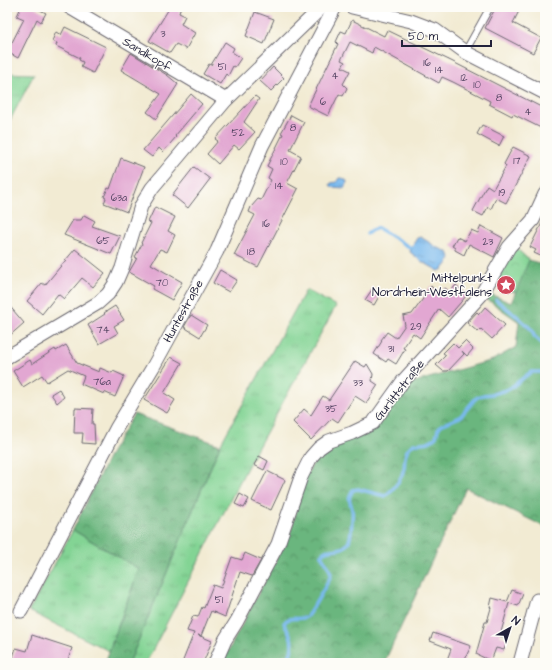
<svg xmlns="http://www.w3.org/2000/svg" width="552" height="670" font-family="'Architects Daughter',sans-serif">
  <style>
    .grass { fill: url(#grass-tufts); stroke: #527b68 }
    .forest { fill: url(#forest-crowns); stroke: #466c5c }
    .park { fill: url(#park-crowns); stroke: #527b68 }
    .water { fill: url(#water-ripples); stroke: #4e6e94 }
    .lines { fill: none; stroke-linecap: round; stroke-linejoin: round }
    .stream { stroke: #79b9ee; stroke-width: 3.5 }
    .building { fill: #e2a7d2 }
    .service-casing { stroke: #6b6870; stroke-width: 8 }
    .minor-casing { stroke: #6b6870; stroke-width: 15 }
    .service { stroke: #fff; stroke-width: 6 }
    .minor { stroke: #fff; stroke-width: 13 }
    .labels { text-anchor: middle; stroke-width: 3; stroke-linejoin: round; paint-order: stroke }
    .number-label { font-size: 10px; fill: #524361 }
    .street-label { font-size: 12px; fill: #22223b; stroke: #fdfcf7 }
    .poi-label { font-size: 12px; fill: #22223b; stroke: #fdfcf7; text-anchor: end }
  </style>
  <defs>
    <pattern id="grass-tufts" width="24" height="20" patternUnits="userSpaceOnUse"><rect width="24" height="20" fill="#83d494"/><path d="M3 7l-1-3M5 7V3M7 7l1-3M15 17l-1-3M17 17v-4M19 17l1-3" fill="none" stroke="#71b680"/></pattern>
    <pattern id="forest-crowns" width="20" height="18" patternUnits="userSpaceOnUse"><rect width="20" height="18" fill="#6ab67e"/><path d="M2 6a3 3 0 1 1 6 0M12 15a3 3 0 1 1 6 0" fill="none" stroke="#579468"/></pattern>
    <pattern id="park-crowns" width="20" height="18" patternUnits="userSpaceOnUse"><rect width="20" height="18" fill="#83d494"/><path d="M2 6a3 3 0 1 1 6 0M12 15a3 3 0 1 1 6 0" fill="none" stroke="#71b680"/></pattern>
    <pattern id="water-ripples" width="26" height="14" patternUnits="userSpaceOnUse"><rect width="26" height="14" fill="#79b9ee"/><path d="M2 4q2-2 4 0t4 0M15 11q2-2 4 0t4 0" fill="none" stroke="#6396c2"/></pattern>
  </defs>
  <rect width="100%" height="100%" fill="#fdfcf7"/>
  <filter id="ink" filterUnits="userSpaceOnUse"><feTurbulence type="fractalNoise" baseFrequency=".025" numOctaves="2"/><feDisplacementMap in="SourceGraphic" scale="8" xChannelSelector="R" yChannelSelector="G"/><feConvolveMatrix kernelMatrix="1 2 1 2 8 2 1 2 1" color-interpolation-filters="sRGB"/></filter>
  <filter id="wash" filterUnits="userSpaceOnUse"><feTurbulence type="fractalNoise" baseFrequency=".012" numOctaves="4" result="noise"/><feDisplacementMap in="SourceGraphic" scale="16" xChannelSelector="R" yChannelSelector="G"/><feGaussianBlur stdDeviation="0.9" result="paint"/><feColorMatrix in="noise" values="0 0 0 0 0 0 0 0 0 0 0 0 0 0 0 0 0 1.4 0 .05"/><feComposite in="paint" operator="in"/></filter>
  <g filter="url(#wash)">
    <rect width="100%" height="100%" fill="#f2ebd3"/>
    <g class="grass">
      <polygon points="7,73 34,74 7,126"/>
      <polygon points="306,290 336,306 252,458 146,663 129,663 220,445"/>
      <polygon points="73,530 139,569 109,651 29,611"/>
    </g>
    <g class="forest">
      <polygon points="529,260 545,265 545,527 466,488 384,663 222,663 291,531 304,478 322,450 375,426 404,385 493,360 516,347 519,322 484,297 488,293 511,303"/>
      <polygon points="134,414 220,445 129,663 105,663 139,569 73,530 111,452"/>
    </g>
    <polygon class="park" points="516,248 529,260 516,292 505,290 494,284 512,250"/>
    <g class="water">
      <polygon points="340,178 342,178 347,181 346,187 345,188 332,187 330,185 331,183 337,182"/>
      <polygon points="421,237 436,247 448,252 451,259 443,269 439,271 421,261 410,252 411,248 417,238"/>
    </g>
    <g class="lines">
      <g class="stream">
        <polyline points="367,234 372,230 378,228 411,248"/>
        <polyline points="496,300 518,317 532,330 534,336 545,346"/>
        <path d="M284,663C293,655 294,643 289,632C287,628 285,628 284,623C289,615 298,621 306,617C309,615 331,578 331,574C330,568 325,561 321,555C327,545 343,555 349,541C351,537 353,514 352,510C351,500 346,501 353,490L358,489L385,496C394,489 402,479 404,468C405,461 404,455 408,449C413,441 421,444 428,442C431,441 434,439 436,437L438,429L441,425L460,417L476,398L483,395L493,394L509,389L531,372H545"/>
      </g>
    </g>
    <g id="blocks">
      <g class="building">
        <polygon points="21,7 34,7 46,13 41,22 37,19 18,58 7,52 24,19 17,16"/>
        <polygon points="170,7 181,7 179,13 185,16 181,24 195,33 186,49 176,44 170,53 149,41"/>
        <polygon points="496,7 521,7 513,23 541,38 533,53 485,28"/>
        <polygon points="255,12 274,19 264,44 246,36"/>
        <polygon points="352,20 384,36 387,30 451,61 545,109 545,130 513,114 512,116 489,104 490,101 453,82 442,77 439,83 374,47 372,53 350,42 341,60 345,62 342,67 350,71 343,84 347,88 343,96 339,94 328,116 308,106 338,44 336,42 341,31 346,33"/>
        <polygon points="65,27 106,47 93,73 81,67 83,62 79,60 80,58 56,46 57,43 52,41 56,32 61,35"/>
        <polygon points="225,42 234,48 232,52 241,58 235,67 233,66 228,76 226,74 220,84 203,74 209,64 211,65"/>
        <polygon points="131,53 167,75 178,84 156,119 147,112 161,94 121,70"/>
        <polygon points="273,67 284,78 271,91 260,81"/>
        <polygon points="191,94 202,104 175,136 176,137 163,152 159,148 152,157 143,150"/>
        <polygon points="255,96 259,99 244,122 255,132 239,149 234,145 218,164 207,154 218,141 215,139"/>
        <polygon points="291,115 304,122 290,150 301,156 287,183 298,189 258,267 234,255 255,215 249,212 251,207 258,199 261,200 271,180 268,178 272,169 267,166 283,134 281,133"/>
        <polygon points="482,125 504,136 499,146 477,134"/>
        <polygon points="513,147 531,156 506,203 496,198 491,209 488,207 483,216 473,211 487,185 493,189 506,166 504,164"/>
        <polygon points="121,158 144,167 127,212 104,203 106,198 104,197 108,188 110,189"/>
        <polygon points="194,167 210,179 188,208 172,195"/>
        <polygon points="155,207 175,217 168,231 175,235 167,252 160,249 151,264 182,282 172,300 152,289 154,286 129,272 137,258 135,257 142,244 141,243 151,223 148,222"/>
        <polygon points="84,215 95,221 92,226 120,236 111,254 64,235 73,220 81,220"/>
        <polygon points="545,217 545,258 534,253 536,250 530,247"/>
        <polygon points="481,226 503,238 494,257 469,244 464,255 455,250 455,248 452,246 457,237 465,241 471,230 478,233"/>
        <polygon points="75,249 105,273 93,287 82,278 64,299 58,294 42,314 27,301 42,283 45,285"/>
        <polygon points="220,270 237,280 229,292 213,283"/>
        <polygon points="456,285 467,295 448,317 439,309 420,338 413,333 403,348 405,349 396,364 388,359 386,362 374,354 382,341 381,340 387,332 396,338 405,325 403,316 412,314 425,296 424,295 431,286 439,294 445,288 450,292"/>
        <polygon points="373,288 381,293 374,305 365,300"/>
        <polygon points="7,303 24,323 7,338"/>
        <polygon points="115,306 124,320 114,326 118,333 99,344 88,325 105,314 104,313"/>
        <polygon points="485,307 505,325 492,339 481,329 478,332 467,323 477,312 479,314"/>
        <polygon points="191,315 207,325 200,337 184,327"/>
        <polygon points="465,341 473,349 467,356 462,351 464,354 448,371 443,371 436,365 446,355 443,353 453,343 458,348"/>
        <polygon points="66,345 77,363 99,372 100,368 112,373 113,371 124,376 115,397 104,392 104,394 81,384 84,376 68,369 47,382 42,375 23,387 13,371 30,360 32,364 55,349 56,351"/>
        <polygon points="171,357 182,363 164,393 175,400 167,413 144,400"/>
        <polygon points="355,361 365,367 367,364 373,374 372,381 378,385 366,403 355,396 338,422 332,418 311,440 293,422 304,409 311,415 323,396 329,400"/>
        <polygon points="59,389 64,397 57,403 51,394"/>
        <polygon points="75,408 93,409 92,424 94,424 95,444 82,443 83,433 74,433"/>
        <polygon points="259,456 268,461 264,470 254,465"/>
        <polygon points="267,471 285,480 271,510 252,501"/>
        <polygon points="240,494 249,499 244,508 235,504"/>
        <polygon points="245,553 261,560 252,576 240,572 225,617 211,611 201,636 198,635 212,641 203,663 182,663 194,633 187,631 193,616 198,617 202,607 204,608 213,585 221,588 232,557 242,560"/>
        <polygon points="512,590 523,594 518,606 509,603 500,636 508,638 504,650 496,648 491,661 476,654 485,622 487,622 491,608 490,607 492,598 507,602"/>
        <polygon points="433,633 471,646 463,663 454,663 447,660 451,649 430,641"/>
        <polygon points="32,635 72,648 67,663 11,663 16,648 27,651"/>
      </g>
    </g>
  </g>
  <g filter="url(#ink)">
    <use href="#blocks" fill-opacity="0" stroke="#6b6870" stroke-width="1"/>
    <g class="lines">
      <g class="service-casing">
        <polyline id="service" points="465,52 490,7"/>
      </g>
      <g class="minor-casing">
        <g id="minor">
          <polyline points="69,7 226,100"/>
          <polyline points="352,7 411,21 435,30 465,52 545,93"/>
          <polyline points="7,357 98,303 108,294 116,282 122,268 141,206 152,188 226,100 322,7"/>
          <polyline points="21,611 117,427 153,367 217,251 262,146 335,7"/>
          <polyline points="215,663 225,640 237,621 278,544 301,477 311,457 319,448 329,441 352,433 373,423 403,381 481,295 509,247 533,220 545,194"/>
          <polyline points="520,663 537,600"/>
        </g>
      </g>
      <use href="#service" class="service"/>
      <use href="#minor" class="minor"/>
    </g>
  </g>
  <defs>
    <g id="sight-disc" transform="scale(1)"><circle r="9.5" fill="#d1495b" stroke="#fdfcf7"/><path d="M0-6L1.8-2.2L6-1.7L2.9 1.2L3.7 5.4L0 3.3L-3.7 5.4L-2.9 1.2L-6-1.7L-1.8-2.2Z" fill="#fff"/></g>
  </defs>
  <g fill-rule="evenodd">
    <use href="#sight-disc" x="506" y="285"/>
  </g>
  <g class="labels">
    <g class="number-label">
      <text x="163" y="37">3</text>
      <text x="427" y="66">16</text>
      <text x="222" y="70">51</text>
      <text x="439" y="73">14</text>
      <text x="335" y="79">4</text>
      <text x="464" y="81">12</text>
      <text x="477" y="88">10</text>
      <text x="499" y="101">8</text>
      <text x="323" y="105">6</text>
      <text x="528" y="115">4</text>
      <text x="293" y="131">8</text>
      <text x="238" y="136">52</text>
      <text x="517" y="164">17</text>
      <text x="284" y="165">10</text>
      <text x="279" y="189">14</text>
      <text x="502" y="196">19</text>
      <text x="119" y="201">63a</text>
      <text x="266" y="227">16</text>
      <text x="103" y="244">65</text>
      <text x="488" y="245">23</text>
      <text x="251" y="255">18</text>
      <text x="162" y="286">70</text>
      <text x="416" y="330">29</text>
      <text x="103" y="333">74</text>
      <text x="391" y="352">31</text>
      <text x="102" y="385">76a</text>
      <text x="358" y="386">33</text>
      <text x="331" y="412">35</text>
      <text x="219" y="603">51</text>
    </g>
    <g class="street-label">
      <text transform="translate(147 54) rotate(31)" y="4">Sandkopf</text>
      <text transform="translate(183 311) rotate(-61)" y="4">Huntestraße</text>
      <text transform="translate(399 390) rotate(-52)" y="4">Gurlittstraße</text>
    </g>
    <g class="poi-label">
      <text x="492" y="282">Mittelpunkt<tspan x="492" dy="14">Nordrhein-Westfalens</tspan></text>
    </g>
  </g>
  <rect width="552" height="670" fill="none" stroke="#fdfcf7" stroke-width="24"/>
  <g transform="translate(510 628) rotate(39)" stroke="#fdfcf7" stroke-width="3" paint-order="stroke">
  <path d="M0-3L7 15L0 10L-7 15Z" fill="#22223b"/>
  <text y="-6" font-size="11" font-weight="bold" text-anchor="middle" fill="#22223b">N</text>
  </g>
  <path d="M402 40v6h89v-6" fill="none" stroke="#22223b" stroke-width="2"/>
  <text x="408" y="40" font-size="12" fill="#22223b" stroke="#fdfcf7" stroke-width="3" paint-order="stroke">50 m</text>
</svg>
